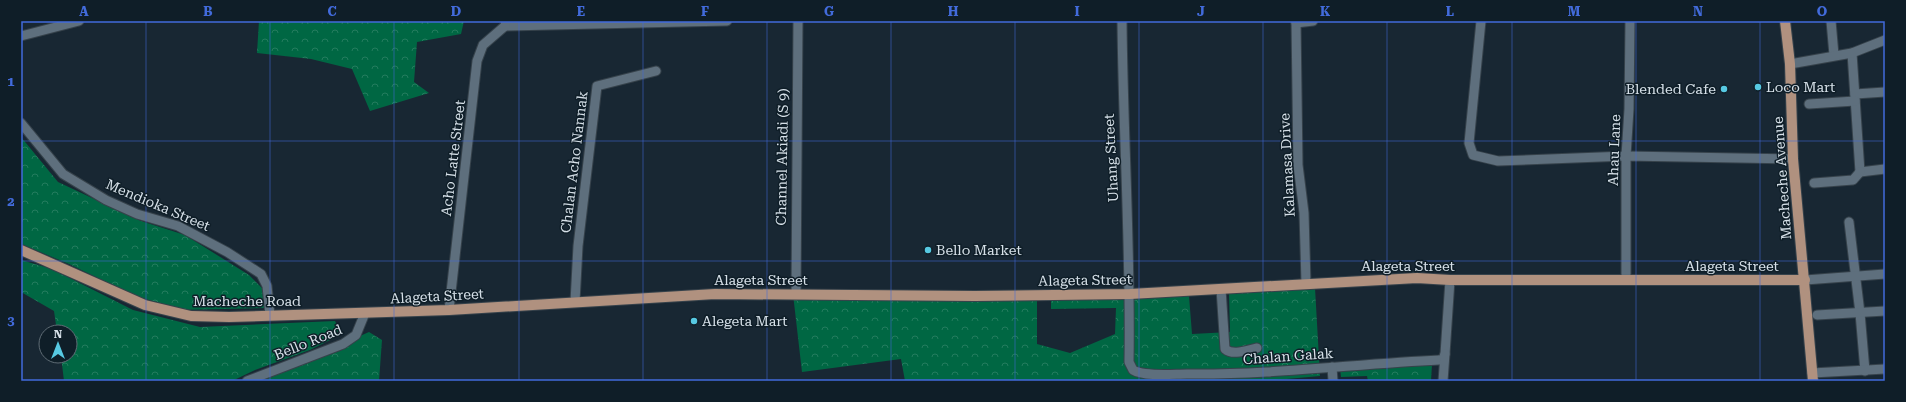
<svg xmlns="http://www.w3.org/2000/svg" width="1906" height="402" font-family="'Roboto Serif',serif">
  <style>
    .forest { fill: url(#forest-crowns) }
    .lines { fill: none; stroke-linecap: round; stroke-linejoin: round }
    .minor-casing { stroke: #36424b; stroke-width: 11 }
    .major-casing { stroke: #36424b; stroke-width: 12 }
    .minor { stroke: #5e6f7d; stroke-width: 9 }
    .major { stroke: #b0917f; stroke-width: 10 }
    .grid { fill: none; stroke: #426bdb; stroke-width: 1; stroke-opacity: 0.55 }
    .poi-dot { fill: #57c9e2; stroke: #0f1e28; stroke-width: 1.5 }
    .labels { text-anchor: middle; stroke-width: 3; stroke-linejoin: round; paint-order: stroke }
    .poi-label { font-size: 14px; fill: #d6e0e8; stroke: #0f1e28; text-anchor: start }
    .street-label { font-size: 14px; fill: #d6e0e8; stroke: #0f1e28 }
    .neatline { fill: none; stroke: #426bdb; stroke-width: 1.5 }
    .grid-label { font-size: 13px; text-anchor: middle; font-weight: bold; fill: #426bdb }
  </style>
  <defs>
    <pattern id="forest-crowns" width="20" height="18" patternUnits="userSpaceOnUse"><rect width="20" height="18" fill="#006743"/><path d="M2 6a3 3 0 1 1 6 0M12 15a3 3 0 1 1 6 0" fill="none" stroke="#247c5e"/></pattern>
  </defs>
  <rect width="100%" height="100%" fill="#182733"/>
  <g class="forest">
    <polygon points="259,21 464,21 461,34 417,42 414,82 429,93 370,111 352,69 311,59 257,53"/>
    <polygon points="21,137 58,182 141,221 185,235 249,275 263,289 266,308 180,310 133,295 69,264 21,244"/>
    <polygon points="21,260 52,269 133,310 200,327 335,321 339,329 334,338 310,350 255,370 232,381 64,381 61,356 70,356 70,332 57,332 54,311 21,292"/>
    <polygon points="1315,288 1320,376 1263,381 905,381 901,359 802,372 793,294 1037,297 1037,344 1070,353 1115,334 1116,308 1051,309 1051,299 1189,296 1192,334 1230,332 1229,293"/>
    <polygon points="369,332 382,340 379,381 258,381"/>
    <polygon points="1432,364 1431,381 1368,381 1367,376 1341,377 1340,368"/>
  </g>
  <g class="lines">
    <g class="minor-casing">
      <g id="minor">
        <path d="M1122,21C1123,135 1131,248 1129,362L1133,370C1145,377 1173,374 1187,374C1271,375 1355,364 1439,360L1443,359L1445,354L1450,280"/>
        <polyline points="1296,21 1298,165 1304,213 1306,283"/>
        <polyline points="1481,21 1469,143 1473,155 1498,161 1626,156 1793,159"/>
        <polyline points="1831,21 1834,55"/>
        <polyline points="1296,23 1313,21"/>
        <polyline points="505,26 727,21"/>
        <polyline points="21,36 79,21"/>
        <polyline points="1852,53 1860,172"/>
        <polyline points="1790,64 1852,53 1885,40"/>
        <polyline points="1855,94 1885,92"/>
        <polyline points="1809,104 1855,101"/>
        <polyline points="21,123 63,174 106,200 137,214 178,226 227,252 261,274 267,286 270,315"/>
        <polyline points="1860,172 1885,169"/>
        <polyline points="1814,183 1853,180 1860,172"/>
        <polyline points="1849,222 1860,313 1865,371"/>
        <polyline points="1626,280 1626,156 1629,109 1630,21"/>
        <polyline points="1805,280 1885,274"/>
        <path d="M1221,289L1225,349C1233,356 1247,350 1257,348"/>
        <polyline points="796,294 798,21"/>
        <polyline points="575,302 578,246 597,86 656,71"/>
        <polyline points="449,310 477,61 483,45 505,26 506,21"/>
        <polyline points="1817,315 1885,311"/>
        <polyline points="1332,367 1333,381"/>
        <polyline points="1812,373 1885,369"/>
        <polyline points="247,381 343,344 356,335 365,313"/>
        <polyline points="1443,381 1445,354"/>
      </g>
    </g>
    <g class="major-casing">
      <g id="major">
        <polyline points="1785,21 1790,64 1793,159 1813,381"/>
        <polyline points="21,250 145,305 191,316 229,317 449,310 715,294 975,296 1130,294 1417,278 1450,280 1805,280"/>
      </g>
    </g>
    <use href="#minor" class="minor"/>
    <use href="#major" class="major"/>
  </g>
  <path class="grid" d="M146,21V381M270,21V381M394,21V381M519,21V381M643,21V381M767,21V381M891,21V381M1015,21V381M1139,21V381M1263,21V381M1387,21V381M1512,21V381M1636,21V381M1760,21V381M21,141H1885M21,261H1885"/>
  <g class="poi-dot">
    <circle cx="1758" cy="87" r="4"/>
    <circle cx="1724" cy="89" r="4"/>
    <circle cx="928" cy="250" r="4"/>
    <circle cx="694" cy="321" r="4"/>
  </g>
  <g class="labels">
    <g class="poi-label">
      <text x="1766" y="92">Loco Mart</text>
      <text x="1716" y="94" text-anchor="end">Blended Cafe</text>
      <text x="936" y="255">Bello Market</text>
      <text x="702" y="326">Alegeta Mart</text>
    </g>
    <g class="street-label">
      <text transform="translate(1614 150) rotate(-88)" y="5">Ahau Lane</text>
      <text transform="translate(782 157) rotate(-89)" y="5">Channel Akiadi (S 9)</text>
      <text transform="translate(453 158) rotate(-83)" y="5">Acho Latte Street</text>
      <text transform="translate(1111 158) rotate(-93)" y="5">Uhang Street</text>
      <text transform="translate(574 162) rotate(-83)" y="5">Chalan Acho Nannak</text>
      <text transform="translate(1287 165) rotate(-93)" y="5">Kalamasa Drive</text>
      <text transform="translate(1782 178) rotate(-94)" y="5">Macheche Avenue</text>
      <text transform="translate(158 205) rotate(23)" y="5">Mendioka Street</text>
      <text x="1408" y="271">Alageta Street</text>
      <text x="1732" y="271">Alageta Street</text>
      <text x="761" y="285">Alageta Street</text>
      <text transform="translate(1085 280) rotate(-1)" y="5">Alageta Street</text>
      <text transform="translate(437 296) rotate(-3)" y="5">Alageta Street</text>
      <text x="247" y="306">Macheche Road</text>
      <text transform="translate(308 342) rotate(-22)" y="5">Bello Road</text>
      <text transform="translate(1288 356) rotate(-4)" y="5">Chalan Galak</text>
    </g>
  </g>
  <rect width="1906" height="402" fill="none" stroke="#0f1e28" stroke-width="44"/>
  <g transform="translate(58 344)"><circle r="19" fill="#0f1e28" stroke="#5f6c75"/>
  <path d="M0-3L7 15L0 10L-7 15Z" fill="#57c9e2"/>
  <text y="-6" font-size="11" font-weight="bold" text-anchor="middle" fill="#d6e0e8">N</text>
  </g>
  <rect x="22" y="22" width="1862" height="358" class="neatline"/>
  <g class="grid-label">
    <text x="84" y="16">A</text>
    <text x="208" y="16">B</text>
    <text x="332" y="16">C</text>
    <text x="456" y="16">D</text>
    <text x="581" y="16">E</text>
    <text x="705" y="16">F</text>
    <text x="829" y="16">G</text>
    <text x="953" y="16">H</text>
    <text x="1077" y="16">I</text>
    <text x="1201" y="16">J</text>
    <text x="1325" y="16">K</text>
    <text x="1450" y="16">L</text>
    <text x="1574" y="16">M</text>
    <text x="1698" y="16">N</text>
    <text x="1822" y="16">O</text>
    <text x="11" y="86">1</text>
    <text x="11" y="206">2</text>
    <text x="11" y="325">3</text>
  </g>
</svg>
